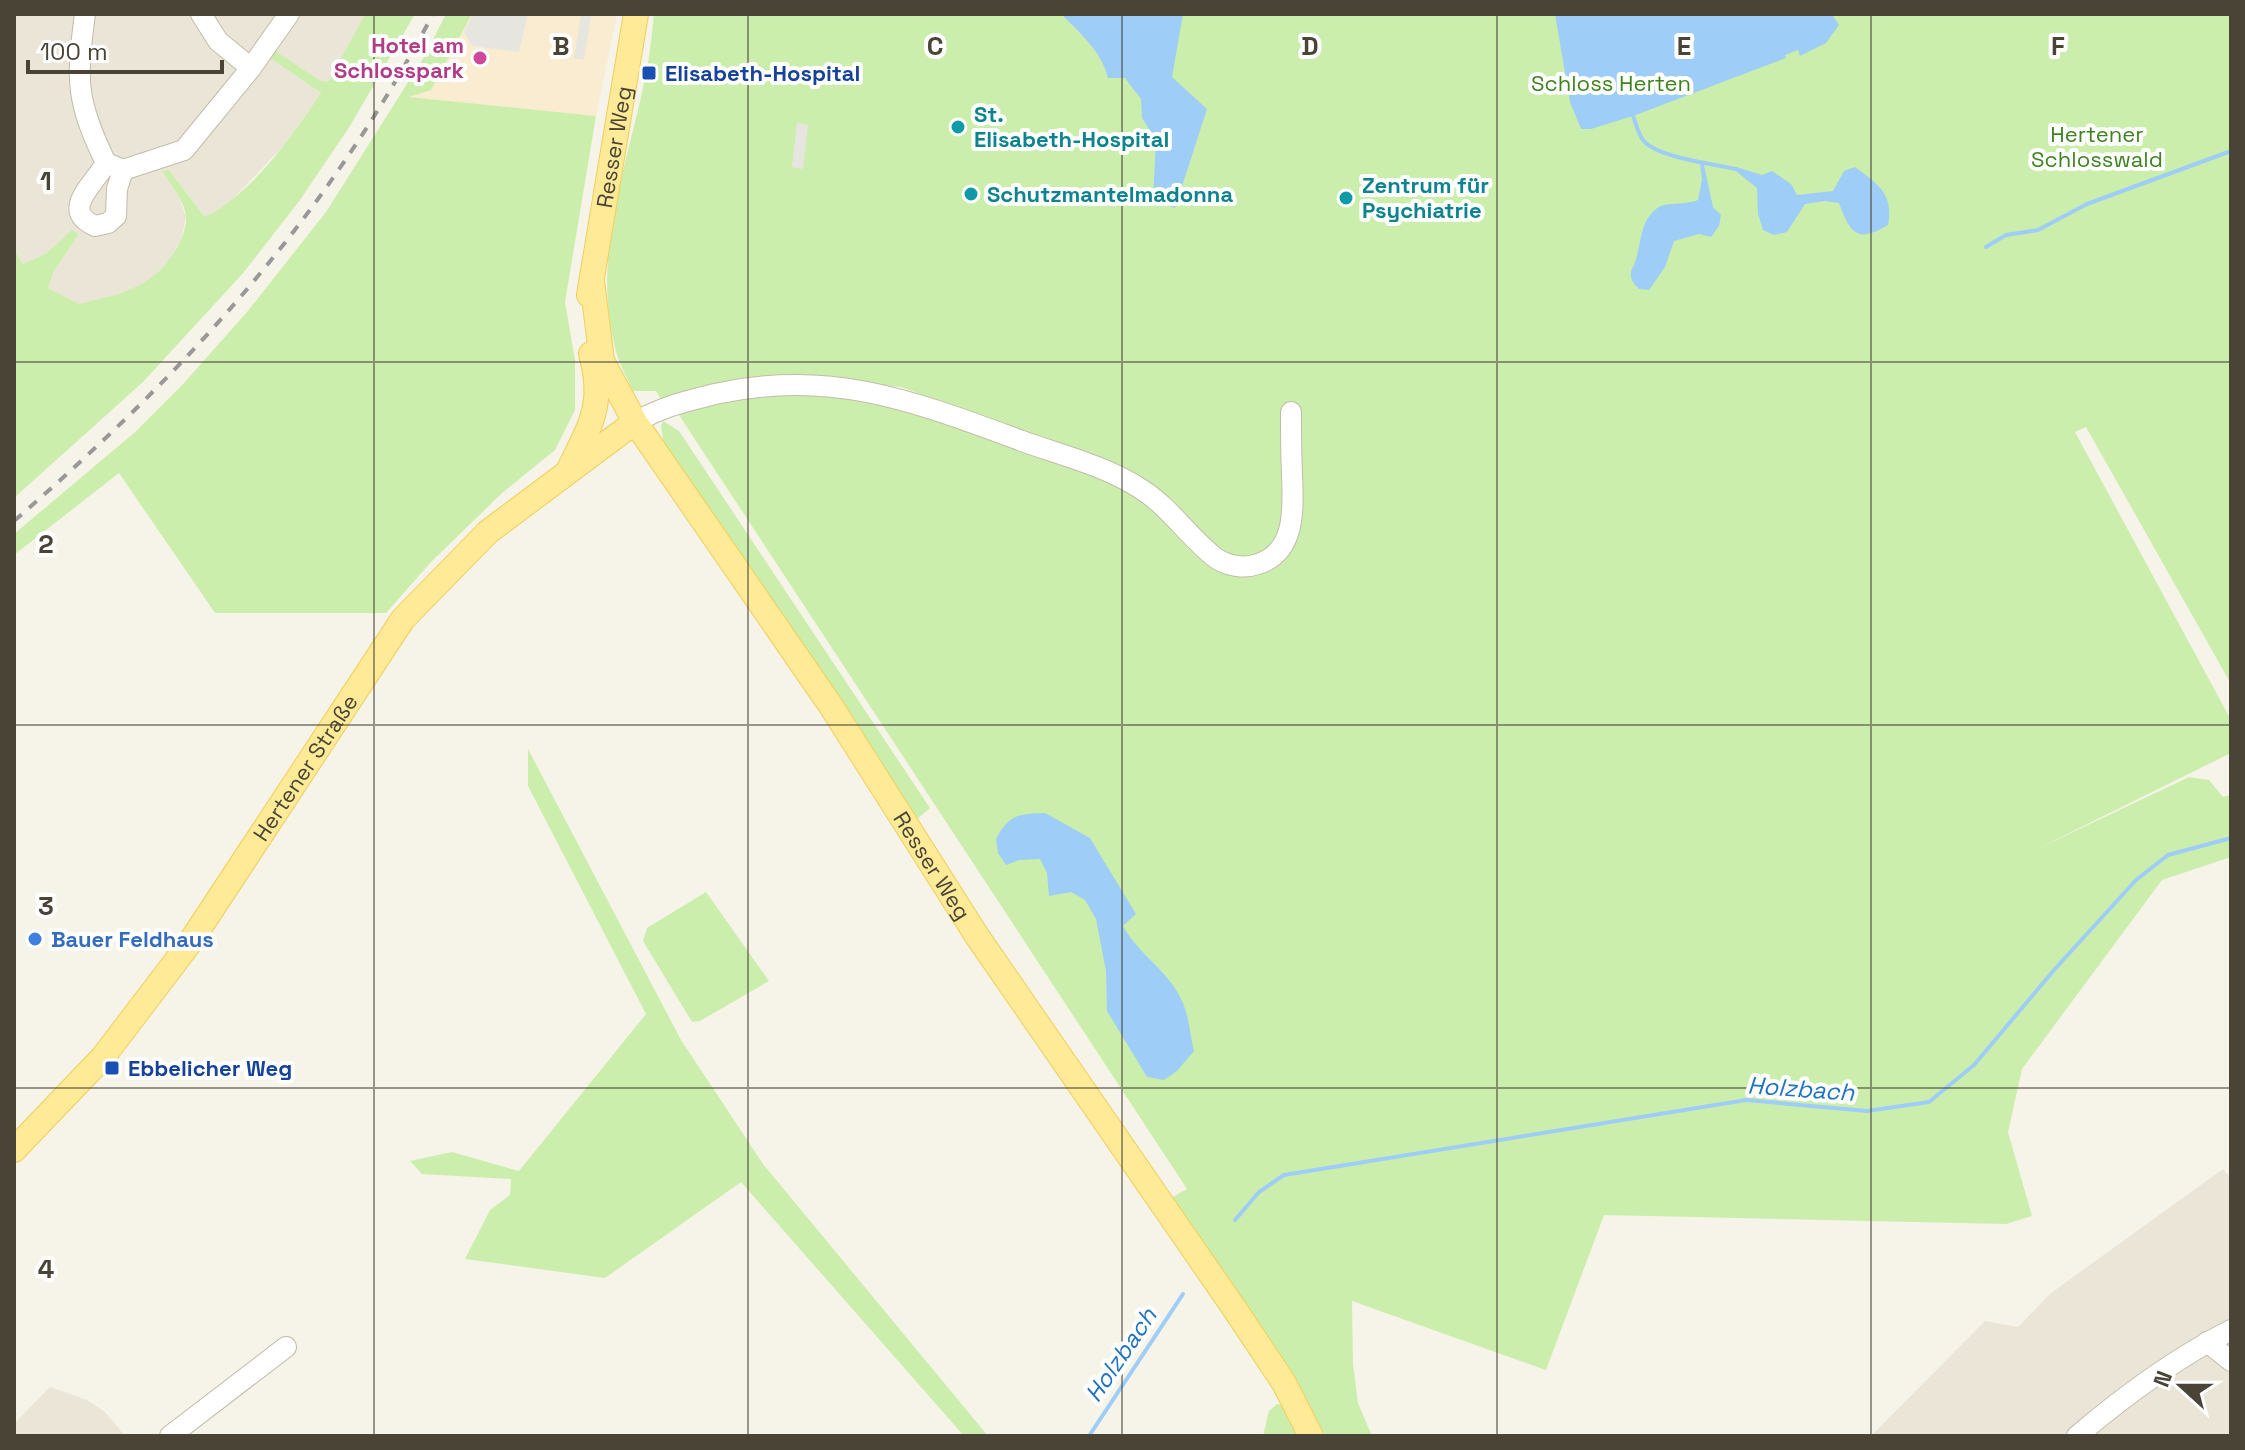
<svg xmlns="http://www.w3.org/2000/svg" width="2245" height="1450" font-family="'Space Grotesk',sans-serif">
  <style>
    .residential { fill: #eae5d6 }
    .commercial { fill: #f9ecd1 }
    .green { fill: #cceead }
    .parking { fill: #e7e5e0 }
    .water { fill: #9ecdf8 }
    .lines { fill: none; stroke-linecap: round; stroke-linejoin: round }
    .stream { stroke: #9ecdf8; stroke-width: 4 }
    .minor-casing { stroke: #c2bca9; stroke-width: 22 }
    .major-casing { stroke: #f1cf5b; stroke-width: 26 }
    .minor { stroke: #fff; stroke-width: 20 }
    .major { stroke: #ffea98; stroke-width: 24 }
    .rail { stroke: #989898; stroke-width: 4; stroke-dasharray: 10 10; stroke-linecap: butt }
    .grid { fill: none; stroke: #4a4436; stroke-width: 2; stroke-opacity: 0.55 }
    .hotel-dot { fill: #d1479c; stroke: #fff; stroke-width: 3 }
    .transit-dot { fill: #1a4fb4; stroke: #fff; stroke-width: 3 }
    .culture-dot { fill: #0f9aa8; stroke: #fff; stroke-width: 3 }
    .shop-dot { fill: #3f7fe0; stroke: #fff; stroke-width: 3 }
    .labels { text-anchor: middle; stroke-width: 8; stroke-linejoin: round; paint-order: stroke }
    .hotel-label { font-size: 22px; font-weight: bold; fill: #b23c85; stroke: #fff; text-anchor: end }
    .transit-label { font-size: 22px; font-weight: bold; fill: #164399; stroke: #fff; text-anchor: start }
    .park-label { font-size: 22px; fill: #3f8321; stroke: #fff }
    .culture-label { font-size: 22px; font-weight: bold; fill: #0d838f; stroke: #fff; text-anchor: start }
    .street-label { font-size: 22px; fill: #4a4436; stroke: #fff }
    .shop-label { font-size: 22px; font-weight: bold; fill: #366cbe; stroke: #fff; text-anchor: start }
    .water-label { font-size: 24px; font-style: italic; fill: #2272c3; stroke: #fff }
    .grid-label { font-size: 26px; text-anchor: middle; font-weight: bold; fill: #4a4436; stroke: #fff; stroke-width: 8; stroke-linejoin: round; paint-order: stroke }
  </style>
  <rect width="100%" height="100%" fill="#f6f3e8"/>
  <g class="residential">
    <polygon points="14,14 365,14 328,82 319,80 275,52 270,58 321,93 285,144 232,200 206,218 169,170 163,171 179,197 186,217 181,240 170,259 149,281 134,289 79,305 48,288 54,271 79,234 72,231 47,253 23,264 14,249"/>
    <polygon points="2223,1169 2231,1178 2231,1436 1871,1436 1985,1321 2018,1327 2051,1293"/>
    <polygon points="50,1387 87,1400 105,1412 125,1436 14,1436 14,1424"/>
  </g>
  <polygon class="commercial" points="448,14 617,14 596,116 406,97"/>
  <g class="green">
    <path d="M365,14H415L350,126L300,200L244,272L143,382L14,498V249L23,264L47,253L72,230L79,234L54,271L48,288L79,304C123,293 153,289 178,246C182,238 187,225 186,216C184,200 171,185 162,171L169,170L205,217C255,191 289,139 321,93L270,58L275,51L319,80L328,82Z"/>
    <polygon points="446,14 472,14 431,90 409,97 596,116 565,302 575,360 575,410 555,450 502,493 431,562 386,613 215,613 119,473 14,555 14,534 134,433 184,383 247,312 326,212 424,57"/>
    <path d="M654,14H2231V684L2086,427L2075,432L2231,720V753L2033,851L2189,777L2209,780L2223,797L2231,795V857L2162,880L2022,1069L2008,1132L2032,1216L2006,1224L1604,1215L1546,1370L1352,1301L1353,1364L1358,1403L1372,1436H1326L1167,1200L1187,1189L677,412L717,401L794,391L876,403L957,428L1130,489L1217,571L1234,575L1139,480L1021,430L901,387L781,375L663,403L656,391H633C628,380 622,369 618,358C587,253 630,164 648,63C651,47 652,30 654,14Z"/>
    <polygon points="663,421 679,431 930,808 917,819 664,445 661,426"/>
    <polygon points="528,749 681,1040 763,1164 988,1436 964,1436 741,1182 605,1278 465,1259 490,1210 510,1195 511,1179 422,1174 410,1161 452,1152 519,1171 646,1014 528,786"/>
    <polygon points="706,892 769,981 700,1021 692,1022 643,941 647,928"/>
    <polygon points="1277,1404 1283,1405 1298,1436 1263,1436 1269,1411"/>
  </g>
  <g class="parking">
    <polygon points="473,14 528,14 519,52 472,46 464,32"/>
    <polygon points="581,15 591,16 584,60 574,58"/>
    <polygon points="797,123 808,125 803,169 792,167"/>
  </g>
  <g class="water">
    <path d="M1061,14H1183L1172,77L1207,109L1175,208L1153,200L1156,140L1142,118L1141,99L1125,78H1108C1102,52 1080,33 1061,14Z"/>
    <polygon points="1555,14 1832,14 1839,25 1826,43 1800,56 1798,50 1785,55 1786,58 1633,116 1591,129 1581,129 1570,102"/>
    <path d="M1700,164L1704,165L1713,207L1721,215L1719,226L1711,237L1699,234L1674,241L1665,267L1649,290L1639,289C1635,285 1630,280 1631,273C1631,268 1634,267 1635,262C1642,243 1639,223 1656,209C1665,201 1684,206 1698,200L1702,179Z"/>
    <path d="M1736,167L1762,175L1772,171L1791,184L1797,195L1833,191L1844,171L1855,167C1878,184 1894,194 1888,225C1857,244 1850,233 1839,203L1825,201L1805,204L1787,232L1774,235L1763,230L1758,214L1757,188L1737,172Z"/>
    <path d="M1045,813L1090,838L1136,914L1123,926C1138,954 1169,971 1182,1001C1189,1016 1190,1035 1194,1051L1177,1071L1164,1080L1147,1077L1107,1011L1106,971L1096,919L1085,900L1071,892L1049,896L1047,873L1040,859L1019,860L1006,865L998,853L996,839C1009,814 1019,814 1045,813Z"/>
  </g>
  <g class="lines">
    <g class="stream">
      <path d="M1633,116C1636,123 1638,134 1643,140C1657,158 1715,164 1736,169"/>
      <polyline points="1986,247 2006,235 2038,230 2087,204 2231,151"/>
      <polyline points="1235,1220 1259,1192 1284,1175 1746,1100 1867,1111 1929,1102 1974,1065 2054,970 2136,880 2168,855 2231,838"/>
      <polyline points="1089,1436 1183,1294"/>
    </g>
    <g class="minor-casing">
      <g id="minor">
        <path d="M85,14C76,81 76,101 106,163L123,170L117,189L116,216L108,223L95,226C60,210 93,186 106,163"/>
        <polyline points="201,14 218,41 251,68"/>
        <polyline points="123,170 184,150 251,68 289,14"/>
        <path d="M635,422C664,406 684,402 715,394C831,368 916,402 1022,441C1061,455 1106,466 1141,489C1171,508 1189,538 1217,559C1229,566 1244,569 1258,564C1297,552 1293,506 1292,474C1291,453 1291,432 1291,412"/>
        <polyline points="2207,1342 2231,1361"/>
        <polyline points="170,1436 286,1347"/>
        <path d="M2077,1436C2124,1396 2176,1358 2231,1330"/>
      </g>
    </g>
    <g class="major-casing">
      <g id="major">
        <path id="s1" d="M592,281L602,361L635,422L831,706L977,936L1234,1308L1284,1383L1311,1436"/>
        <path id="s2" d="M589,295L636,14"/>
        <path d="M570,467C591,424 605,403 591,354"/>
        <path id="s3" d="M14,1150L103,1057L189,944L403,619L488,532L635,422"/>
      </g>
    </g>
    <use href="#minor" class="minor"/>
    <use href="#major" class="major"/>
    <path class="rail" d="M14,521C188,370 325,219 433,14"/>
  </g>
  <path class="grid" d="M374,14V1436M748,14V1436M1122,14V1436M1497,14V1436M1871,14V1436M14,362H2231M14,725H2231M14,1088H2231"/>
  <circle class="hotel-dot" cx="480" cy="58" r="8"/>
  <g class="transit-dot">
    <rect x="641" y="65" width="16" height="16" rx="4"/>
    <rect x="104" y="1060" width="16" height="16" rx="4"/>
  </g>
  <g class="culture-dot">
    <circle cx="958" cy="127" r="8"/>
    <circle cx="971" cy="194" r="8"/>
    <circle cx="1346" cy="198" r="8"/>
  </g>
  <circle class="shop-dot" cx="35" cy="939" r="8"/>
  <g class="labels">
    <g class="hotel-label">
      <text x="464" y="53">Hotel am<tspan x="464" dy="25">Schlosspark</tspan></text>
    </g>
    <g class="transit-label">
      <text x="665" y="81">Elisabeth-Hospital</text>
      <text x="128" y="1076">Ebbelicher Weg</text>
    </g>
    <g class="park-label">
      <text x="1611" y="91">Schloss Herten</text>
      <text x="2097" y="142">Hertener<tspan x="2097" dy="25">Schlosswald</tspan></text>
    </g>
    <g class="culture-label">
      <text x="974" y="122">St.<tspan x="974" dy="25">Elisabeth-Hospital</tspan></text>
      <text x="1362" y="193">Zentrum für<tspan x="1362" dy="25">Psychiatrie</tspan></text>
      <text x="987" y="202">Schutzmantelmadonna</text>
    </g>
    <g class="street-label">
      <text dy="8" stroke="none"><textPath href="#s2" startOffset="150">Resser Weg</textPath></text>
      <text dy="8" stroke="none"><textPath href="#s3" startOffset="482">Hertener Straße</textPath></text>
      <text dy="8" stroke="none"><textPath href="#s1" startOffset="684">Resser Weg</textPath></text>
    </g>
    <g class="shop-label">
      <text x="51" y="947">Bauer Feldhaus</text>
    </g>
    <g class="water-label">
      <text transform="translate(1801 1089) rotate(4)" y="8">Holzbach</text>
      <text transform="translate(1121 1355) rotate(-56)" y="8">Holzbach</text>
    </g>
  </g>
  <g class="grid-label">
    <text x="561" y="55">B</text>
    <text x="935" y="55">C</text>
    <text x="1310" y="55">D</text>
    <text x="1684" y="55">E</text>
    <text x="2058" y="55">F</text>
    <text x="46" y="190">1</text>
    <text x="46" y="553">2</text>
    <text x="46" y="915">3</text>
    <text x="46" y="1278">4</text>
  </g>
  <rect width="2245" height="1450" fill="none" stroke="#4a4436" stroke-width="32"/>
  <g transform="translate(2181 1386) rotate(291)" stroke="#ffffff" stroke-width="6" paint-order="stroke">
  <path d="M0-6L14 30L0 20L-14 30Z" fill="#4a4436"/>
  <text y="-12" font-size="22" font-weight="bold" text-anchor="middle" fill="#4a4436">N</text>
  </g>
  <path d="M28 60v12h194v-12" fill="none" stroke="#4a4436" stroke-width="4"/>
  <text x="40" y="60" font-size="24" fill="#4a4436" stroke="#ffffff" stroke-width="6" paint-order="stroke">100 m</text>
</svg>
